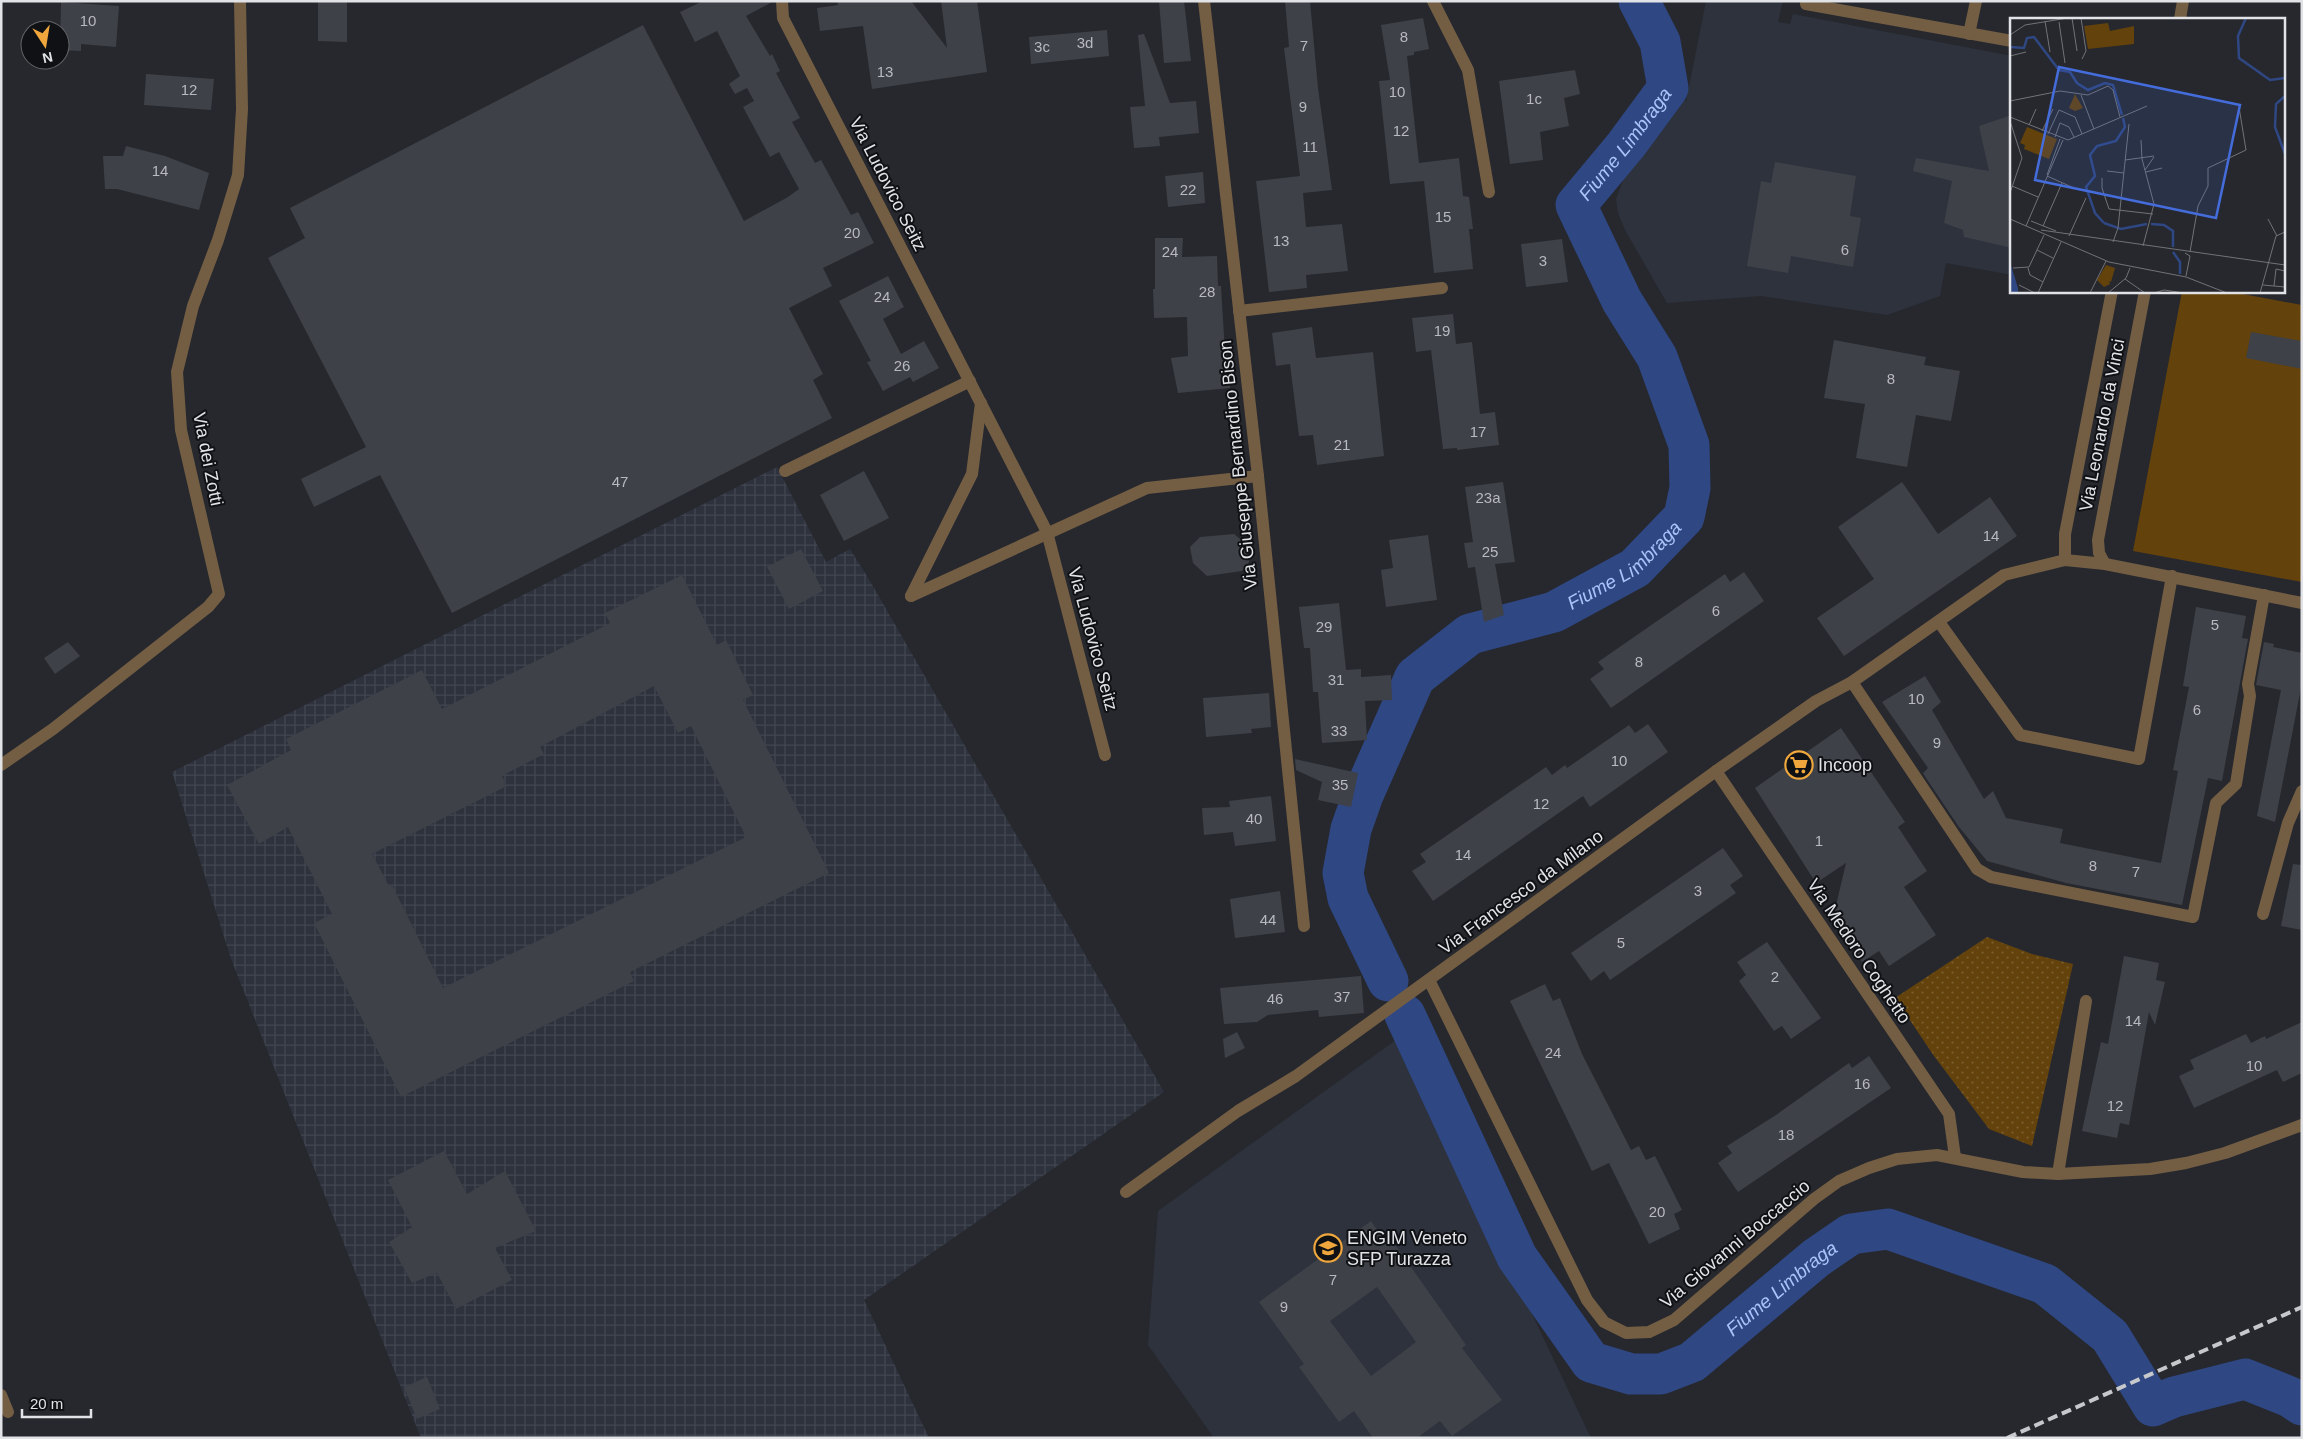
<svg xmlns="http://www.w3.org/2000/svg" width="2303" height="1439" font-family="Helvetica,sans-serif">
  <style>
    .built { fill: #2d323d }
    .industrial { fill: url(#industrial-grid) }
    .grass { fill: url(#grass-dots) }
    .pitch { fill: #64420b }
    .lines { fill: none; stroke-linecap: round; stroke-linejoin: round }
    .river { stroke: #2f4783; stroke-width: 41 }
    .building { fill: #3e4147; fill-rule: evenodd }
    .minor { stroke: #735e44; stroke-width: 12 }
    .rail { stroke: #c6c8cc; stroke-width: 4; stroke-dasharray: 10 5; stroke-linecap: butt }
    .labels { text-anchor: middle; stroke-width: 4; stroke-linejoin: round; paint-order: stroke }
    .number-label { font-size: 15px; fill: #b8babf }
    .street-label { font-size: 18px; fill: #e1e3e7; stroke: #101114 }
    .poi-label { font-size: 18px; fill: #e1e3e7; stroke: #101114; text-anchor: start }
    .water-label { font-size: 19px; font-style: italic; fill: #aac3f9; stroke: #101114 }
    .inset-river { fill: none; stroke: #2f4783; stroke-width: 2.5 }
    .inset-road { fill: none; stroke: #717378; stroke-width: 1 }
    .view { fill: #446cdb; fill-opacity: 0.15; stroke: #446cdb; stroke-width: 2.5 }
    .inset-edge { fill: none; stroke: #e1e3e7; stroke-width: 2.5 }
  </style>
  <defs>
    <pattern id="industrial-grid" width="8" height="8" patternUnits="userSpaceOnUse" patternTransform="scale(1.25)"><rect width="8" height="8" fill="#2d323d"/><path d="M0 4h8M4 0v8" fill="none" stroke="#414650"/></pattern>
    <pattern id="grass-dots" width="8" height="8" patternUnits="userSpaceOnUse" patternTransform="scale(1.25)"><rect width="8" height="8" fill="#64420b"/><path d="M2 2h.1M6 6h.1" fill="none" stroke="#7a5d2f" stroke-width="1.8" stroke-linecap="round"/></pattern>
  </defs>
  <rect width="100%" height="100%" fill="#26282e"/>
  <g class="built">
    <polygon points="1706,1 1783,1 1778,22 1790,24 1793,14 2012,56 2012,275 1946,263 1940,296 1887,315 1761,296 1667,303 1625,230 1618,213 1616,199 1624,178 1641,156 1668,108 1675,73 1676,84 1686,102"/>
    <polygon points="1400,1037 1591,1438 1214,1438 1148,1345 1158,1211"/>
  </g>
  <polygon class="industrial" points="777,467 826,562 850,549 870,581 1164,1092 864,1300 929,1438 421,1438 231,959 172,772"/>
  <polygon class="grass" points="1987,937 2032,954 2073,964 2032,1146 1989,1129 1934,1056 1895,998"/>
  <polygon class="pitch" points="2182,291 2227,291 2302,305 2302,582 2133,551"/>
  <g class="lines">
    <g class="river">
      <path id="s1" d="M1388,981L1348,898L1343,873L1351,829L1363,795L1415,677L1470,634L1554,612L1635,568L1684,517L1690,488L1689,445L1657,357L1622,301L1576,205L1626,145L1668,88L1660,42L1639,1"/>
      <path id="s2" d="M1405,1015L1517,1257L1591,1362L1631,1374H1661L1692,1362L1816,1258L1851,1234L1888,1229L2045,1284L2110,1336L2153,1406L2174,1397L2245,1379L2290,1397L2302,1405"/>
    </g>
  </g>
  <g class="building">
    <polygon points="318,1 347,1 347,42 318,41"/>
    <polygon points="703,1 774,1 746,16 770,56 772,54 780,71 776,73 800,118 792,122 815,163 821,160 851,215 858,212 874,243 823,268 832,286 789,308 823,374 813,380 832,418 452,613 380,475 314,507 301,479 366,447 268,258 305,238 290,208 643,25 744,221 788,197 799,189 779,152 770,157 743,107 754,101 747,88 735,94 729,84 740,76 717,31 695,42 680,12"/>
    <polygon points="837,1 911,1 947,48 941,1 977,1 987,72 872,89 863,26 820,31 817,8 838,5"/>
    <polygon points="1159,1 1184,1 1191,61 1164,63"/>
    <polygon points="1285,1 1310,1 1318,88 1332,190 1303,193 1306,227 1342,224 1348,271 1306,275 1307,288 1269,292 1256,181 1300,176 1284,48 1289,47"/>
    <polygon points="61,2 119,6 116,47 81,44 81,51 60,50"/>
    <polygon points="1423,18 1429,49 1414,52 1414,55 1407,56 1419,163 1459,158 1463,196 1469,197 1473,229 1469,229 1473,269 1434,273 1424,181 1390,184 1379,81 1390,80 1381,25"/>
    <polygon points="1107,30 1109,56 1031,64 1029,37"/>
    <polygon points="1144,34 1170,103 1196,101 1199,133 1159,137 1160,146 1134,148 1130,107 1145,106 1138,35"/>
    <polygon points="1575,70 1580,94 1564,98 1569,126 1540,132 1543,160 1510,164 1499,81"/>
    <polygon points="146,74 214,79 211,110 144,105"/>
    <polygon points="2012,115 2012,248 1964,237 1963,230 1944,223 1952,181 1913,171 1916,158 1989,171 1979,126"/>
    <polygon points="126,146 165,156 209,173 199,210 117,189 105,189 103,156 123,156"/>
    <polygon points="1775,162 1856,176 1850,216 1861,218 1853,267 1791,256 1788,273 1747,266 1761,181 1771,183"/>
    <polygon points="1203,172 1205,203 1168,207 1165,176"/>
    <polygon points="1155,238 1183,238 1182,257 1217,256 1218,286 1221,286 1225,352 1227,352 1230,388 1178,393 1171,358 1188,356 1187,317 1154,318 1153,289 1155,289"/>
    <polygon points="1562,239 1568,282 1526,287 1521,244"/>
    <polygon points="888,276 904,307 883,319 901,354 924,341 939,368 913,382 910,377 883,391 867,362 871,361 839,301"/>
    <polygon points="1453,314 1456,344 1472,342 1480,414 1495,412 1499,445 1457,450 1457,448 1443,449 1431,350 1416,352 1412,318"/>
    <polygon points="1312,327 1316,358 1373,352 1384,456 1317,465 1313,435 1299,436 1290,364 1276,366 1272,333"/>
    <polygon points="2251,332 2302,341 2302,369 2246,358"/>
    <polygon points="1834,340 1926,357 1924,365 1960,371 1951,421 1916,415 1907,467 1856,458 1865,404 1824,398"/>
    <polygon points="864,471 889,518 844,541 820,495"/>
    <polygon points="1503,482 1515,562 1495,564 1504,615 1484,622 1475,567 1468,568 1464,543 1473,542 1465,487"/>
    <polygon points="1902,482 1938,534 1990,497 2017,536 1844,656 1817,618 1874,579 1838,527"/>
    <polygon points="1234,534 1245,543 1249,562 1242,571 1207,576 1193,563 1190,547 1200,537"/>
    <polygon points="1428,535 1437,600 1386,607 1381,570 1393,568 1389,540"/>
    <polygon points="801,549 823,591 789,609 767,567"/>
    <polygon points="1744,572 1764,601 1611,708 1590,679 1604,669 1598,662 1725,574 1730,582"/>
    <path d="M682,575L717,645L726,640L753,695L743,700L829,873L630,972L634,981L401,1097L314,923L332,914L288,827L259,844L227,785L291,750L286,739L422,670L442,709L610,623L605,613ZM654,686L678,733L691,726L746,837L443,988L392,885L389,886L372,854L507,786L502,776L544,754L540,747Z"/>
    <polygon points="1339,603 1346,670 1361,669 1361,677 1391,675 1392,700 1365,701 1367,740 1322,743 1318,692 1313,692 1310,648 1304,648 1299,607"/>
    <polygon points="2196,607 2246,616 2242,638 2248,639 2222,781 2208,778 2182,905 2066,883 1987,861 1959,827 1928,781 1923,773 1928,768 1882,702 1925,676 1941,702 1932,710 1984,799 1993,791 2006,818 2063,829 2060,843 2161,863 2178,771 2173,770 2189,687 2183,686"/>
    <polygon points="68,642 80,656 55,674 44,658"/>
    <polygon points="2264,642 2274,644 2273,647 2302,653 2302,683 2275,822 2257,816 2281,690 2256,685"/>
    <polygon points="1269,693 1271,727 1251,729 1252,733 1206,737 1203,698"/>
    <polygon points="1648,724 1668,752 1590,807 1583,796 1433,901 1412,871 1426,862 1420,854 1546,767 1552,775 1565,765 1567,768 1629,725 1635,733"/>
    <polygon points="1841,728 1905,822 1898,827 1927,871 1904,887 1936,935 1889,966 1879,951 1862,962 1833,918 1846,863 1816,883 1755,788"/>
    <polygon points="1295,759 1358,773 1351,807 1318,800 1322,782 1296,770"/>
    <polygon points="1271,796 1276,841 1235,846 1233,832 1204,835 1202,808 1230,807 1229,801"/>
    <polygon points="1723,848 1743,876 1730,885 1736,893 1610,980 1604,971 1591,981 1571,953"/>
    <polygon points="2293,864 2302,865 2302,930 2281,926"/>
    <polygon points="1280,891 1285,932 1235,938 1230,899"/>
    <polygon points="1767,942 1821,1018 1791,1039 1782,1026 1774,1031 1739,981 1746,975 1737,962"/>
    <polygon points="2124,956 2159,963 2156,980 2165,982 2155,1025 2149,1012 2129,1125 2120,1123 2117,1138 2082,1131 2101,1042 2108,1044"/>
    <polygon points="1361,976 1364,1013 1319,1017 1318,1010 1268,1015 1257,1022 1224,1024 1220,988"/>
    <polygon points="1545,984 1553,1001 1560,998 1582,1054 1631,1150 1639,1146 1646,1160 1655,1156 1682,1210 1674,1214 1680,1229 1649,1244 1609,1163 1592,1171 1510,1001"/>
    <polygon points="2302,1022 2302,1073 2283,1082 2277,1070 2194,1108 2179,1076 2194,1069 2190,1060 2246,1034 2251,1043 2265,1036 2266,1039"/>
    <polygon points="1237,1032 1245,1048 1225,1058 1223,1039"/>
    <polygon points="1869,1056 1891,1088 1738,1192 1718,1163 1732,1153 1727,1146 1776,1115 1849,1063 1852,1068"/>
    <polygon points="444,1151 467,1194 505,1171 536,1231 495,1248 512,1280 456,1309 437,1273 412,1283 389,1242 412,1227 388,1180"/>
    <path d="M1371,1221L1389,1247L1394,1243L1466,1345L1462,1348L1502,1400L1452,1436L1440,1421L1417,1438H1373L1354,1411L1339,1422L1299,1367L1304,1364L1259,1302ZM1377,1287L1416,1342L1371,1376L1330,1321Z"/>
    <polygon points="427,1377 440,1409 417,1419 404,1387"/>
  </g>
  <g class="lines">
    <g class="minor">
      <polyline points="782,1 783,18 1047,532 1105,755"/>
      <polyline points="1204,1 1258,476 1304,926"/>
      <polyline points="1433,1 1468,70 1489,192"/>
      <polyline points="1806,4 2012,41"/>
      <polyline points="2180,19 2183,1"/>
      <polyline points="1969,34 1976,1"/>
      <polyline points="1239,311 1442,288"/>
      <polyline points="785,471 970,381"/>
      <polyline points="2065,560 2065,534 2112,291"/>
      <polyline points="2105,564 2099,553 2098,540 2145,291"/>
      <polyline points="911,596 1147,488 1258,476"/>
      <polyline points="911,596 972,474 981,403"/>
      <polyline points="1939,622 2020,735 2139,759 2172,576"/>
      <polyline points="1852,682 1977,869 1991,877 2193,917 2216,803 2236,784 2250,696 2248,684 2264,595"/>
      <polyline points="1,765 53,729 208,607 219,594 181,430 177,372 193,306 218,240 238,175 242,109 240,1"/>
      <polyline points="1716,771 1949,1114 1955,1157"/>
      <polyline points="2263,914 2288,823 2302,791"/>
      <polyline points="1429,980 1587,1300 1604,1322 1626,1333 1649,1332 1674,1320 1814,1199 1839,1181 1869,1168 1897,1159 1937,1155 2023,1172 2058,1174 2150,1169 2186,1163 2225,1153 2302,1125"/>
      <polyline points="2058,1174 2086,1001"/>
      <polyline points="1126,1192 1238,1111 1296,1076 1716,771 1816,701 1852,682 2004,575 2065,560 2105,564 2302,603"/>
      <polyline points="1,1395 8,1412"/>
    </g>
    <polyline class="rail" points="2007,1438 2302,1307"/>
  </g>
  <defs>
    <g id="supermarket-ring" transform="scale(1.4375)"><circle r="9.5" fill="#101114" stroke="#efa73d" stroke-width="1.5"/><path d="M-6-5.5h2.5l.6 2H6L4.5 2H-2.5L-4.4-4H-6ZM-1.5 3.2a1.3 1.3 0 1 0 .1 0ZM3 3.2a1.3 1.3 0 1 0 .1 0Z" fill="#efa73d"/></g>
    <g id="school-ring" transform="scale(1.4375)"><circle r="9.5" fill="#101114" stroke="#efa73d" stroke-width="1.5"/><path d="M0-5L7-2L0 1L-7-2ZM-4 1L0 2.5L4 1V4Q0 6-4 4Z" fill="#efa73d"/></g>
  </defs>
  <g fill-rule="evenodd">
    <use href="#supermarket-ring" x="1799" y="765"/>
    <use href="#school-ring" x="1328" y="1248"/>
  </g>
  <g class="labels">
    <g class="number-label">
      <text x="88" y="26">10</text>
      <text x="1404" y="42">8</text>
      <text x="1085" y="48">3d</text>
      <text x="1304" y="51">7</text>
      <text x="1042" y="52">3c</text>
      <text x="885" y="77">13</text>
      <text x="189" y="95">12</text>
      <text x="1397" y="97">10</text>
      <text x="1534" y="104">1c</text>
      <text x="1303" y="112">9</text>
      <text x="1401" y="136">12</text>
      <text x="1310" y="152">11</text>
      <text x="160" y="176">14</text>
      <text x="1188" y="195">22</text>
      <text x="1443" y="222">15</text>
      <text x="852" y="238">20</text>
      <text x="1281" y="246">13</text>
      <text x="1845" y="255">6</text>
      <text x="1170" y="257">24</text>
      <text x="1543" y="266">3</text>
      <text x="1207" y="297">28</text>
      <text x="882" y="302">24</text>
      <text x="1442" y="336">19</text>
      <text x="902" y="371">26</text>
      <text x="1891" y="384">8</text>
      <text x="1478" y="437">17</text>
      <text x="1342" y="450">21</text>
      <text x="620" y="487">47</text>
      <text x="1488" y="503">23a</text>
      <text x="1991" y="541">14</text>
      <text x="1490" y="557">25</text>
      <text x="1716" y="616">6</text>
      <text x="2215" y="630">5</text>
      <text x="1324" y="632">29</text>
      <text x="1639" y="667">8</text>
      <text x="1336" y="685">31</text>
      <text x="1916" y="704">10</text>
      <text x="2197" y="715">6</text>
      <text x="1339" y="736">33</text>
      <text x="1937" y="748">9</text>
      <text x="1619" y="766">10</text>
      <text x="1340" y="790">35</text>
      <text x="1541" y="809">12</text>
      <text x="1254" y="824">40</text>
      <text x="1819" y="846">1</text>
      <text x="1463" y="860">14</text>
      <text x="2093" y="871">8</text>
      <text x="2136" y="877">7</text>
      <text x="1698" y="896">3</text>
      <text x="1268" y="925">44</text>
      <text x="1621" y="948">5</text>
      <text x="1775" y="982">2</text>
      <text x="1342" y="1002">37</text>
      <text x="1275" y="1004">46</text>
      <text x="2133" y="1026">14</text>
      <text x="1553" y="1058">24</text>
      <text x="2254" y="1071">10</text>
      <text x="1862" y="1089">16</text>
      <text x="2115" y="1111">12</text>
      <text x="1786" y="1140">18</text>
      <text x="1657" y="1217">20</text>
      <text x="1333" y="1285">7</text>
      <text x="1284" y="1312">9</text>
    </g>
    <g class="street-label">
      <text transform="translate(888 184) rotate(63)" y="6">Via Ludovico Seitz</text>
      <text transform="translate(2102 425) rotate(-79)" y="6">Via Leonardo da Vinci</text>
      <text transform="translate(208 459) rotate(79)" y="6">Via dei Zotti</text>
      <text transform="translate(1238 465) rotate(-96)" y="6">Via Giuseppe Bernardino Bison</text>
      <text transform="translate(1093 639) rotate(75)" y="6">Via Ludovico Seitz</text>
      <text transform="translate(1521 892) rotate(-36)" y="6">Via Francesco da Milano</text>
      <text transform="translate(1859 951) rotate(56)" y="6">Via Medoro Coghetto</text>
      <text transform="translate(1735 1244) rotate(-40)" y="6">Via Giovanni Boccaccio</text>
    </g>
    <g class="poi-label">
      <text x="1818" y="771">Incoop</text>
      <text x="1347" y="1244">ENGIM Veneto<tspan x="1347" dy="21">SFP Turazza</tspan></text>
    </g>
    <g class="water-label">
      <text dy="7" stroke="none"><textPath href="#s1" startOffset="1064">Fiume Limbraga</textPath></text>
      <text dy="7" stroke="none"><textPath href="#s1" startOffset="569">Fiume Limbraga</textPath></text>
      <text dy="7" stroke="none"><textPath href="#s2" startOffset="616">Fiume Limbraga</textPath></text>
    </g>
  </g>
  <g transform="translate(2010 18)">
    <rect width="275" height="275" fill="#26282e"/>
    <path d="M98,5L100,13L124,8V26L78,31L74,8ZM65,76L73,90L65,93L59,90Z" fill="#64420b"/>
    <path d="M17,109L47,121L39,141L14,131L15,127L10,125ZM96,247L105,250L101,264L99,263L100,266L94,269L87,262Z" fill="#64420b"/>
    <path d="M0,244L8,270V275H1Z" fill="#2f4783"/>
    <path class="inset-river" d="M236,0L228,18L229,40L260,62L275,60M0,29L14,30L17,20L24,19L49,52L60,54L67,65L78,72L95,65L103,67L112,97M275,78L266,86L265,109L275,136M94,205L111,211L137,206M94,205L85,195L76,169L85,158L80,137L87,128L106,123L115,109L113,100M141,206L154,207L163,213V229M163,234L170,244V256"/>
    <path class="inset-road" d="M62,0L67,33M71,0L76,33L72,41M35,3L40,34M49,4L55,45M0,17L15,7L58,0M0,38L16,34M71,77L84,111M0,83L50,73L78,77L98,68L103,72L110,99M0,99L58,122L137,88M0,103L12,140L0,175M19,107L26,91M32,113L43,91M38,116L49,92L65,99L72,116M45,119L50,105L59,109L64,119M131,122L132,141L144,186L133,228M115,142L144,138M135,152L144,139M97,153L114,155M136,154L152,150M37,157L50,121M37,158L64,170M92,160V170L99,191L143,196M2,168L28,179M0,201L99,244L176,259L217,275M258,201L267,218M21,203L46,213M16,208L53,122M33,208L52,165M31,212L275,247M59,218L76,180M103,224L108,210L119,106M27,232L43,240M180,234L188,188L198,168V150L236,132L229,89M175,235L180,238L176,258M3,250L19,249L34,217M18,250L20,257L33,264M115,261L135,275M9,267L25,275M253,267L275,269M264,268L266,251L275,253M28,275L51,224M80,275L96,243M98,275L116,260L120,250M144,275L154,272L174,275M250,275L266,218L275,214"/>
    <path class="view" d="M49,49L230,87L206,200L25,162Z"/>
    <rect width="275" height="275" class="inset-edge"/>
  </g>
  <rect width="2303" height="1439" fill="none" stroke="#e1e3e7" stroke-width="5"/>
  <g transform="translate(45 45) rotate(168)"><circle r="24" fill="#101114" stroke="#646568"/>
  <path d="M0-4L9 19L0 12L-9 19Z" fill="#efa73d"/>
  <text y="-8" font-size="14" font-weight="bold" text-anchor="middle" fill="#e1e3e7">N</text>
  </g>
  <path d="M22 1409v8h69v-8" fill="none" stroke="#e1e3e7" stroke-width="2.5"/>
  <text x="30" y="1409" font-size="15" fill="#e1e3e7" stroke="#101114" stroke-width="4" paint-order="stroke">20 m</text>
</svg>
